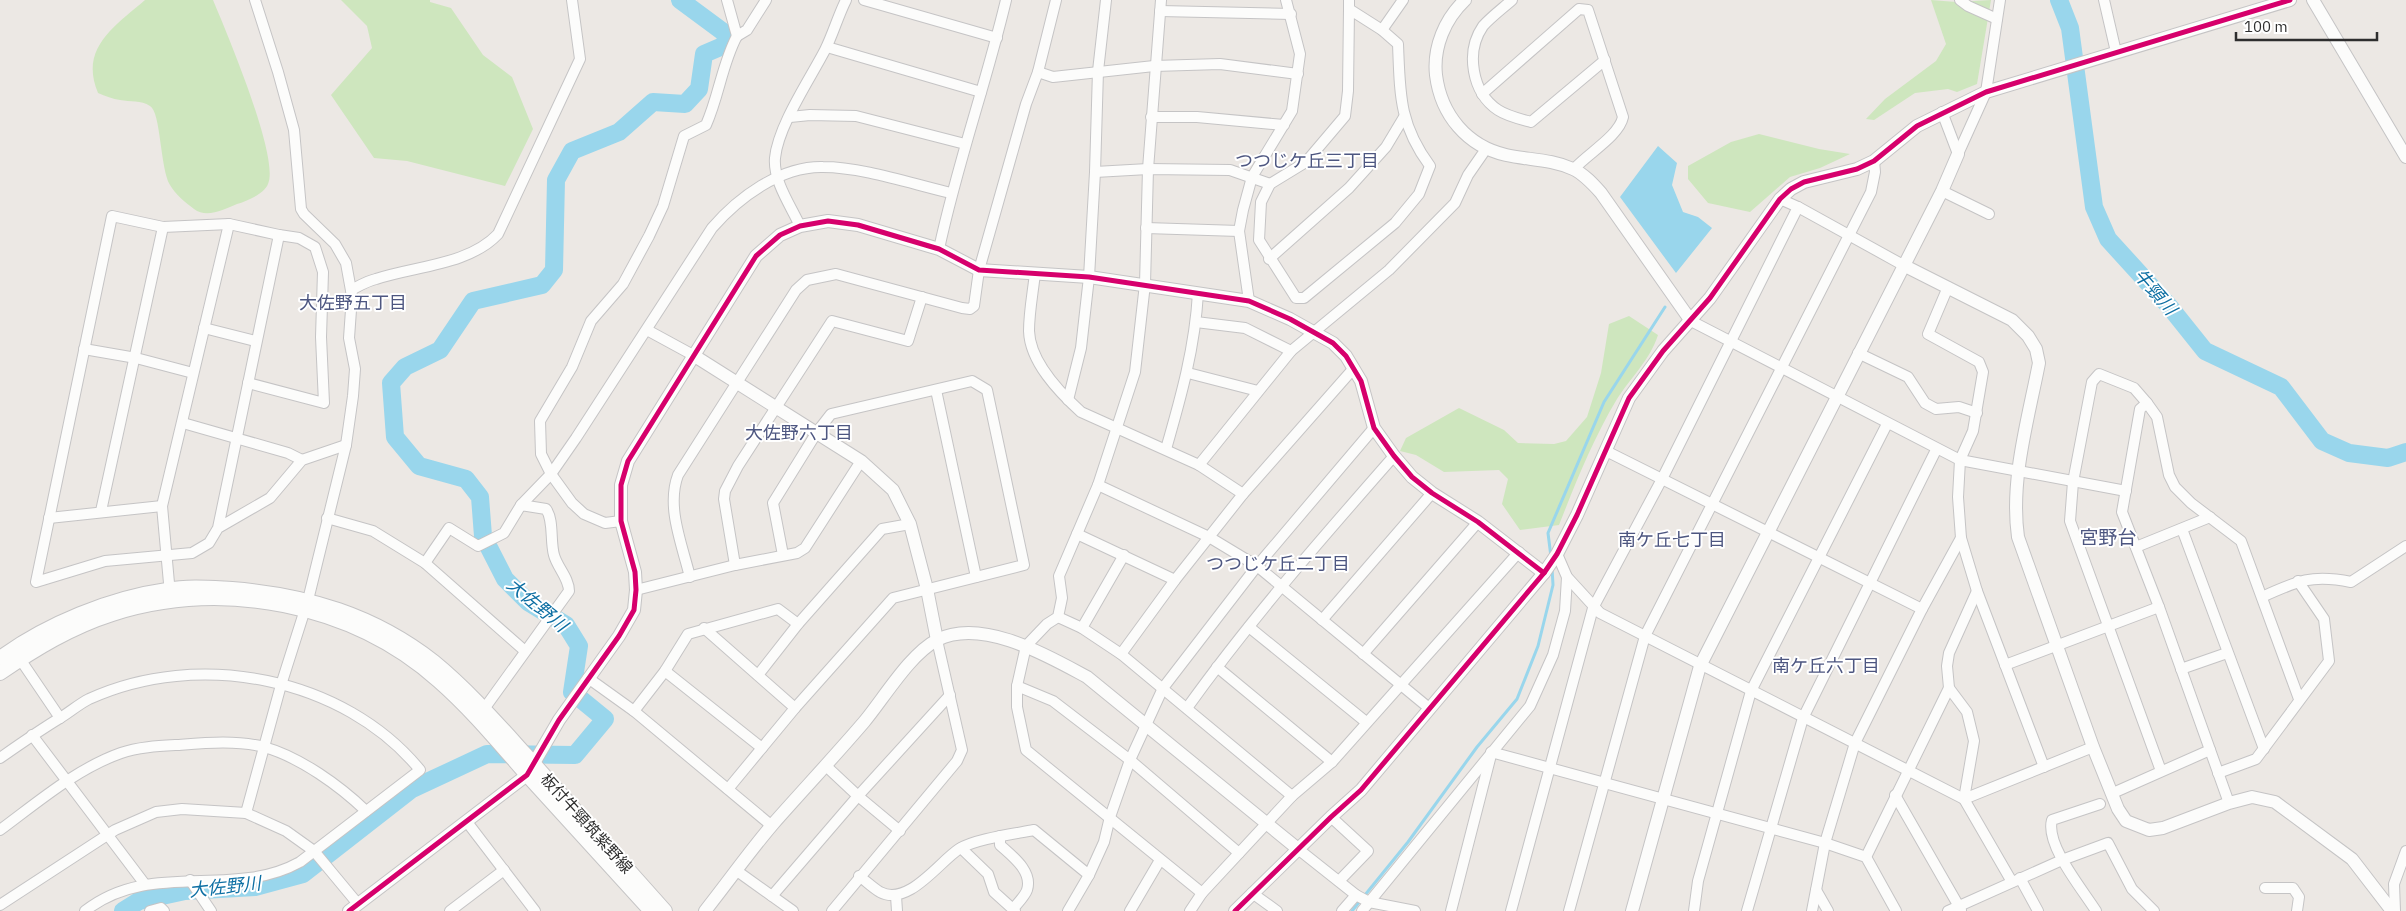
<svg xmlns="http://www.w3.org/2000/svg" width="2406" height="911" font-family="'IBM Plex Sans','Noto Sans JP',sans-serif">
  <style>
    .green { fill: #cee6be }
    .water { fill: #99d6ec }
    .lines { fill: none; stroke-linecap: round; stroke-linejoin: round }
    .stream { stroke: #99d6ec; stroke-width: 3 }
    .river { stroke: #99d6ec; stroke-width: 18 }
    .minor-casing { stroke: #c5c4c5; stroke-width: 12 }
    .tertiary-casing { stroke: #c5c4c5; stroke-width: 14 }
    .secondary-casing { stroke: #c5c4c5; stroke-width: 16 }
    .minor { stroke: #fcfcfb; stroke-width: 10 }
    .tertiary { stroke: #fcfcfb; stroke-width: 12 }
    .secondary { stroke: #fcfcfb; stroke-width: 14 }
    .cycleway-casing { stroke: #fff; stroke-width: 8 }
    .cycleway { stroke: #d6006c; stroke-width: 5 }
    .labels { text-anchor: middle; stroke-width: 4; stroke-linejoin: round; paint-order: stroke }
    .street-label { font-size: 16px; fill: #2e2e2e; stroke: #fff }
    .neighbourhood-label { font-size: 18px; fill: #4d5680; stroke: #fff }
    .water-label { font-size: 18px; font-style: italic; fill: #0d6fa3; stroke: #fff }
    .quarter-label { font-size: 19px; fill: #4d5680; stroke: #fff }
  </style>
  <rect width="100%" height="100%" fill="#ece8e4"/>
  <g class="green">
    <path d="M145,0H213C226,31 280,158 268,184C264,194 247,201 237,204C224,209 207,219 194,209C186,203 175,194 170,185C160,168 161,112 150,106C141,100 130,102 120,100C113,99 105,96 98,93C79,48 115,26 145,0Z"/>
    <polygon points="341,0 430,0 430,2 451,8 483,55 512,77 533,129 505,186 407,161 374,158 331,95 372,48 367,26"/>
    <polygon points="1931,0 1956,2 1991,0 1977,84 1957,92 1948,89 1915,93 1874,120 1866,119 1885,99 1936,61 1946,44"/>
    <polygon points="1759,134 1819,149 1850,154 1820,168 1790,177 1750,212 1708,203 1688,179 1688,166 1731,142"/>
    <path d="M1629,316L1658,335C1650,360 1631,377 1617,399C1593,439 1576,482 1559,525L1520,530L1502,504L1508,479L1499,470L1444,472L1416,455L1400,451L1406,438L1459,408L1504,430L1518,443L1554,444L1566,441L1587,417L1601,373L1609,324Z"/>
  </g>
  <polygon class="water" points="1658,146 1677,163 1672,185 1683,212 1698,217 1712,228 1676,273 1620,197"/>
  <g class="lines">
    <g class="stream">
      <polyline points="1551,557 1548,533 1604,402 1665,307"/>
      <polyline points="1352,911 1408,842 1477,747 1517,699 1538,646 1553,585 1552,568"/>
    </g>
    <g class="river">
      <polyline points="2059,0 2070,28 2094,207 2108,239 2169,306 2205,351 2281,387 2322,441 2349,453 2388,458 2406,452"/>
      <polyline points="123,911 139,901 185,891 255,887 303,874 412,789 487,754 575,755 605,719 572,692 579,646 566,625 528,602 505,579 483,536 480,497 466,479 419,466 395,437 391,383 405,367 440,350 473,301 542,285 554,270 556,180 572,151 619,132 653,102 685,104 699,89 704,54 725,45 726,34 680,0"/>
    </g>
    <g class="minor-casing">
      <g id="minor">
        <polyline points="727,0 737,36 747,30 766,0"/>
        <polyline points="864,0 997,38"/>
        <polyline points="1161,0 1148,169 1145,284 1135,372 1098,485 1059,576 1062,598 1058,617 1047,624 1026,646 1017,686 1017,707 1026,750 1202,893"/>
        <path d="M1512,0C1503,8 1491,17 1483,26C1465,52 1472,93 1498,110C1507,116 1520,119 1531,122L1605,60"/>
        <polyline points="1960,0 1968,6 1997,19"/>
        <polyline points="2104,0 2116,52"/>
        <path d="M1349,9L1382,30L1398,44C1400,94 1399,124 1430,166L1419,194L1395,223L1304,298H1296L1259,240L1261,202L1270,184L1306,162L1345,116L1348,91L1349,9V0"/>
        <polyline points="1160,11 1291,14"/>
        <polyline points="1382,30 1403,0"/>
        <polyline points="827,47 981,92"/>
        <polyline points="1038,72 1053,77 1154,66 1220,64 1298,74"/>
        <path d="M1482,94L1579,9L1588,10L1623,117C1619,136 1587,154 1574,169"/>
        <polyline points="1942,112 1958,154"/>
        <polyline points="790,117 810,115 856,116 965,144"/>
        <polyline points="1151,117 1197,117 1284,125"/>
        <polyline points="1958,154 1986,92 2000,0"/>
        <polyline points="1095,172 1148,169 1230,170 1270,184"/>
        <polyline points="1942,191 1989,214"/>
        <polyline points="1780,199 1798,207 1903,265"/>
        <path d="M800,226C791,206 773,181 775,158C778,126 810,79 825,50C833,34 838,16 846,0"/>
        <polyline points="1146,228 1239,231"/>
        <path d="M939,249C957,164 986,84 1006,0"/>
        <polyline points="1269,259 1349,188 1386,147 1404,117"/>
        <path d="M1035,273C1033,292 1029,312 1029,331C1030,362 1059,392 1081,412L1199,465L1243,494"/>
        <polyline points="1948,287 1928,334 1979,362 1983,372 1973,431 1960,460 1958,497 1961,538 1977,591 2044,767"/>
        <path d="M351,290C359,286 367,281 376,279C415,266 469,265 498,234L580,59L572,0"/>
        <polyline points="1249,301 1239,231 1243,210 1252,177 1292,111 1300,54 1286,0"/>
        <polyline points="1691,321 1960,460 2126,491"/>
        <polyline points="1196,322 1245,328 1291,351"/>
        <polyline points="204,328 255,341"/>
        <polyline points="647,330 693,355"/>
        <polyline points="84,349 136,358 193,373"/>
        <polyline points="1858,353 1908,377 1925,403 1936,409 1959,407 1977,413"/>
        <polyline points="1188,373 1258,391"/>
        <polyline points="248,383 324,403 321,337 323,272 315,247 299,238 279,235"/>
        <polyline points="936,390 976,577"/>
        <polyline points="1068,400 1081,348 1089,277 1095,172 1098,71 1106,0"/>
        <polyline points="2147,403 2140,409 2122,512 2159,607 2229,803"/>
        <polyline points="183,423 288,453 302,460"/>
        <path d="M1166,449C1181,397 1195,347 1198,293"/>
        <polyline points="1606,451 1922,609"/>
        <polyline points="1199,465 1291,351 1389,270 1455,203 1468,175 1486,149"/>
        <polyline points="1098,485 1209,537 1257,566 1429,708"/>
        <path d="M521,505L551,474L576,438L712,228C738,198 780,166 823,167C862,167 912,184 951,193"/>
        <polyline points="101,511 163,227"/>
        <polyline points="49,518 162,506"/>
        <polyline points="327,518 373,531 425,563 525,651"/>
        <path d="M621,521L605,523L584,514L572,503L551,474L541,454L540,421L572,367L591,321L623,284L649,236L663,206L684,136L706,125C719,96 722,64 737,36"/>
        <polyline points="218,528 279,235 229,224 163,227 112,216 36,582 105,561 192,553 209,543 218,528 270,498 302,460 346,445"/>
        <polyline points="2182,529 2264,749"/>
        <polyline points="1077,534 1175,580"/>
        <polyline points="2136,547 2210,517"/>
        <polyline points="1557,554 1567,577 1600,613 1964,799 2012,882"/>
        <path d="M425,563L449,528L478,546L504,533L521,505L546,509C554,520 550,541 554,555C557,567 569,578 569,591L484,709"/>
        <polyline points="735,565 724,499 725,491 738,466 832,321 908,341 922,297"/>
        <path d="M690,577C682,544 666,507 678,475L796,290L807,280L836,274L962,308L970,309L974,306L979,270L1026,104L1038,72L1056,0"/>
        <polyline points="636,590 735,565 797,553 805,548 861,461"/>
        <polyline points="170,594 162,506 229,224"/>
        <path d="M2262,597C2297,581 2312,574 2351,582L2406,546"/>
        <polyline points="1058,617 1082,628 1121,654 1292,796"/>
        <polyline points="1322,620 1432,493"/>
        <polyline points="1249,627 1366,722"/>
        <polyline points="704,628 795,708"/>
        <polyline points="1082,628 1124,555"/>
        <polyline points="1121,654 1175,580 1243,494 1354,368"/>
        <polyline points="1363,654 1478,522"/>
        <polyline points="20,659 60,718"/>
        <polyline points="2005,665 2159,607"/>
        <polyline points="1217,667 1332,762"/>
        <polyline points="2181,669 2227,653"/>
        <polyline points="665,671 762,748"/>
        <polyline points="758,675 798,624 882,529 910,524"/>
        <polyline points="588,678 634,711 772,826"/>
        <polyline points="1017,686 1053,701 1130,760 1239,853"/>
        <path d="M1187,708C1250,620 1322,538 1394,456"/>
        <polyline points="634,711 665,671 688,634 778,609 798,624"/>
        <polyline points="32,735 144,883"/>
        <polyline points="1491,752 1825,843 1866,857 1896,911"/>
        <path d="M0,758C20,744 40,730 60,718C70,712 79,704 89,699C198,649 344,677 420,770L300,862C232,900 151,859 85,911"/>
        <polyline points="826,766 858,796 900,831"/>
        <polyline points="2161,771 2070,521 2073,482 2092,382 2099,374 2134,388 2147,403 2157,417 2169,475 2175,487 2191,503 2241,541 2299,699"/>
        <polyline points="2218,773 2256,759 2329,661 2324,619 2298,581"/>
        <polyline points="728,789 795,708 893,598 1024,565 987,390 972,381 831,414 817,432 773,503 783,555"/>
        <polyline points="2113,793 2210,750"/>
        <polyline points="1895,795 1961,910"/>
        <polyline points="1964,799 1974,741 1967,712 1949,688 1947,666 1949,653 1977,591"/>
        <polyline points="1964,799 2093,747"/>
        <polyline points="246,813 281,685 308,600 346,445 353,396 355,369 349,338 352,296 346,263 335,244 304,214 301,209 294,130 278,72 255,0"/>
        <polyline points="1331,817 1368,851 1339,881"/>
        <polyline points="467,822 535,911"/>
        <path d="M0,830C38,802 76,769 121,753C138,747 159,746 177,745C204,743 237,740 264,747C300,757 340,786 366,811"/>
        <path d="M1000,836V845C1012,856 1033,871 1027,890C1025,896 1017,904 1013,909"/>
        <polyline points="961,848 988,874 994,892 1015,911"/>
        <polyline points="1298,849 1356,895 1369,902 1415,911"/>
        <polyline points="1866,857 1949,688"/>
        <polyline points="737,871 793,911"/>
        <path d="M859,876C866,881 873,888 880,892C908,907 939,862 959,849C975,839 1014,834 1034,830L1089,875"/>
        <polyline points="2020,878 2038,911"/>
        <polyline points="190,880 211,911"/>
        <polyline points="2265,888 2293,888 2299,897 2297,911"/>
        <polyline points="1816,890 1828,911"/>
        <polyline points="1252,893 1277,911"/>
        <polyline points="772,896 858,796 950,695"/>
        <polyline points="896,896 897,911"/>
        <polyline points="0,905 115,830 156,812 182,809 246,813 286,831 314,851 358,904"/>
        <polyline points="150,911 161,908 164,911"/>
        <polyline points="450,911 504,870"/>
        <polyline points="832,911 957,761 962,750 937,640"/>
        <polyline points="1068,911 1089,875 1104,842 1110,817 1130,760 1163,688 1257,566 1374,428"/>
        <polyline points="1130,911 1160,860"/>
        <polyline points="1190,911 1202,893 1292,796 1332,762 1519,552"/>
        <polyline points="1342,911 1356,895"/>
        <polyline points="1362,911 1530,706 1553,655 1565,611 1567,577"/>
        <polyline points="1451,911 1491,755"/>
        <polyline points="1511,911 1593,608 1662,479 1798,207"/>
        <polyline points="1569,911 1645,636 1871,192 1875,172 1874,161"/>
        <polyline points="1694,911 1698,881 1751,691 1887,424"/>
        <polyline points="1747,911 1803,718 1936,450"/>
        <polyline points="1812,911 1825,843 1855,743 1922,609 1961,538"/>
        <polyline points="1948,911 2062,860 2108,843 2132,889 2154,911"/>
        <path d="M2096,911C2083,890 2045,845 2052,820L2100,804"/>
        <polyline points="2395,911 2394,884 2406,851"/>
      </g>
    </g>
    <g class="tertiary-casing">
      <g id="tertiary">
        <path d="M1465,0C1445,19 1433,47 1436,75C1441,115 1467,146 1506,155C1528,160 1551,159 1573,169C1584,174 1593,184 1601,193L1691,321"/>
        <polyline points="2313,0 2406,157"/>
        <path d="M1903,265L2012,320L2028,336L2036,349L2039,363C2028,420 2010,480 2018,537L2093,747L2118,809L2126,821L2149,830L2163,828L2229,803L2252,797L2275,802L2352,859L2392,911"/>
        <polyline points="693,355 861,461 893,490 910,524 927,589 937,640"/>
        <polyline points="349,911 527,775 559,720 619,636 634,610 636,590 635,572 621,521 621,485 628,461 756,256 780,235 800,226 828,221 858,225 939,249 979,270 1089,277 1249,301 1290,319 1333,343 1346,356 1361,381 1374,428 1394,456 1412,477 1432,493 1478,522 1544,573"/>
        <path d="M705,911C728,882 749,852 773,824C803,790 834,757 864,722C884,698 910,654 937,640C982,617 1048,656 1087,677L1298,849"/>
        <polyline points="1235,911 1331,817 1361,790 1544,573 1557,554 1577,515 1629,398 1663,351 1710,298 1780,199 1791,189 1804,182 1857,169 1874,161 1917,126 1986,92 2290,0"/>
        <polyline points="1632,911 1700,666 1942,191 1958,154"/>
      </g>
    </g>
    <g class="secondary-casing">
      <g id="secondary">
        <path d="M0,658C47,624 110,598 167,590C188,586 211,588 232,589C307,595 374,615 434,662C467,689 496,722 525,754C572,806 618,859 665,911"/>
        <path d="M0,673C35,649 71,627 112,614C222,579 352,603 439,681C472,710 499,743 528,776C569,821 610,866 651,911"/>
      </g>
    </g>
    <use href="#minor" class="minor"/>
    <use href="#tertiary" class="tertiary"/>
    <use href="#secondary" class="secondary"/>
    <g class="cycleway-casing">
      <g id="cycleway">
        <polyline points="349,911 527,775 559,720 619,636 634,610 636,590 635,572 621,521 621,485 628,461 756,256 780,235 800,226 828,221 858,225 939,249 979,270 1089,277 1249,301 1290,319 1333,343 1346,356 1361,381 1374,428 1394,456 1412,477 1432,493 1478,522 1544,573"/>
        <polyline points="1235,911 1331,817 1361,790 1544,573 1557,554 1577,515 1629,398 1663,351 1710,298 1780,199 1791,189 1804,182 1857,169 1874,161 1917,126 1986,92 2290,0"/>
      </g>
    </g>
    <use href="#cycleway" class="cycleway"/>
  </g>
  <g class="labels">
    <g class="street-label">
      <text transform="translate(587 823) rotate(48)" y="6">板付牛頸筑紫野線</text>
    </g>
    <g class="neighbourhood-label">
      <text x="1307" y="167">つつじケ丘三丁目</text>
      <text x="353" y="309">大佐野五丁目</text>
      <text x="799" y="439">大佐野六丁目</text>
      <text x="1672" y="546">南ケ丘七丁目</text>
      <text x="1278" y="570">つつじケ丘二丁目</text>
      <text x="1826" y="672">南ケ丘六丁目</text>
    </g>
    <g class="water-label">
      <text transform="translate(2155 292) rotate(49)" y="6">牛頸川</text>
      <text transform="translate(537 605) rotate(40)" y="6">大佐野川</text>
      <text transform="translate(225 887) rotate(-6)" y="6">大佐野川</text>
    </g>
    <g class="quarter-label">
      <text x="2108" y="544">宮野台</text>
    </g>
  </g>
  <path d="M2236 32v8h141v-8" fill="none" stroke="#2e2e2e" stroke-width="2.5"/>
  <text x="2244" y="32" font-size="15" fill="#2e2e2e" stroke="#ffffff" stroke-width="4" paint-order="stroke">100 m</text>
</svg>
